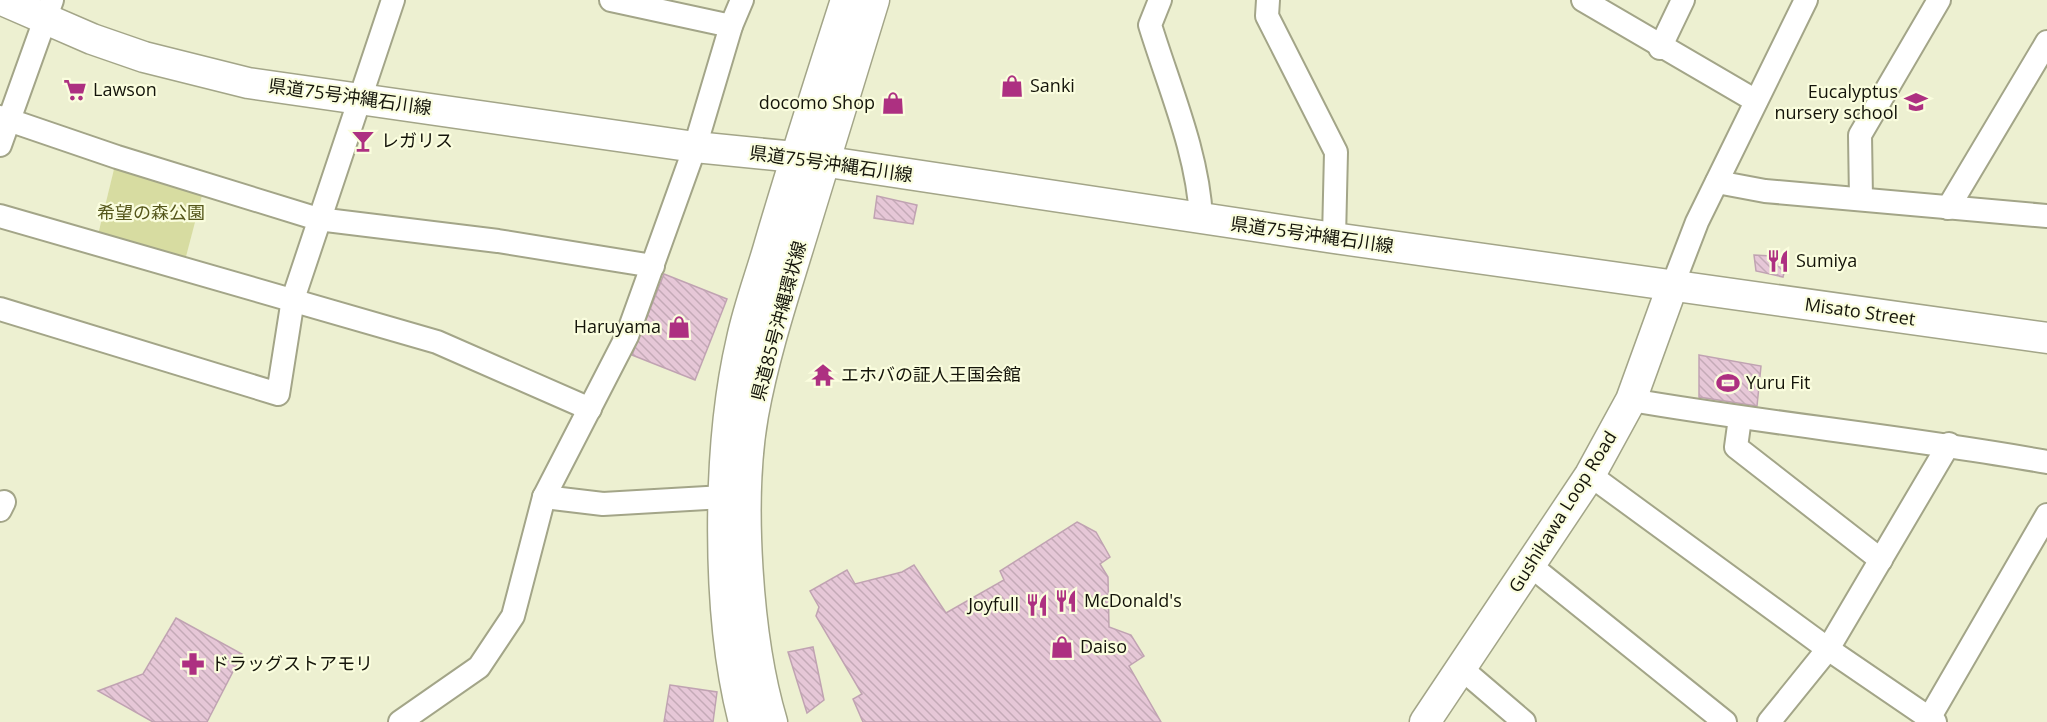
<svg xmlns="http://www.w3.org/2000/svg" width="2047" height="722" font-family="'Open Sans','Noto Sans JP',sans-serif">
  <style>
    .park { fill: #d7dca1 }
    .building { fill: url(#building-back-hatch); stroke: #c0a3b2; stroke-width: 1.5 }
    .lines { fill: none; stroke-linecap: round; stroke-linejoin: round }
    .minor-casing { stroke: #a3a588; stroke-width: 26 }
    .major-casing { stroke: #a3a588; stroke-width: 33 }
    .minor { stroke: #fff; stroke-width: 22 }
    .major { stroke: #fff; stroke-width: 30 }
    .labels { text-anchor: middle; stroke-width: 4.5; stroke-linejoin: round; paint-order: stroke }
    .poi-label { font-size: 18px; fill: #14140a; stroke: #fafdde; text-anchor: start }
    .street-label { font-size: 18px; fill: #14140a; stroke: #fafdde }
    .park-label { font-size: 18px; fill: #55571b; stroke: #fafdde }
  </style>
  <defs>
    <pattern id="building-back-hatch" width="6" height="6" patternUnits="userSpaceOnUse" patternTransform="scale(1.5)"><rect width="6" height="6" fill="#e6c7d7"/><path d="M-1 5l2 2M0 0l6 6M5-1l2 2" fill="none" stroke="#c4aab7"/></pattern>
  </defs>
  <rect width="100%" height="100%" fill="#edf0d1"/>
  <polygon class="park" points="117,157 205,184 183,268 96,243"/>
  <g class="building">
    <polygon points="877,196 917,205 913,224 874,218"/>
    <polygon points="1754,255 1788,257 1783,277 1756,271"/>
    <polygon points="664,274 727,299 695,380 632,355"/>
    <polygon points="1699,355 1761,366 1757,406 1699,397"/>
    <polygon points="1077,522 1096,532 1110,557 1100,564 1108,577 1109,627 1131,635 1144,656 1129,666 1161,722 863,722 853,699 862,694 816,616 819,607 810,591 847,570 855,584 902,572 914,565 946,613 1004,580 1000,571"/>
    <polygon points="176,618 242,654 207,722 153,722 98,691 143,674"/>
    <polygon points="813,647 824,700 807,713 788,652"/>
    <polygon points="670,685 717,692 713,722 664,722"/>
  </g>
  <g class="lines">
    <g class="minor-casing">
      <g id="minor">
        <polyline points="611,0 731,26"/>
        <path d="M1160,0L1150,25C1169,87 1198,153 1201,218"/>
        <polyline points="1268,0 1267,16 1336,152 1334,238"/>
        <polyline points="1583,0 1756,101"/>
        <polyline points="1660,48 1683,0"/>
        <polyline points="0,117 117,157 318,219 498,241 653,266"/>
        <polyline points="0,145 52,0"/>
        <polyline points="1717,182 1765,191 2047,216"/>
        <polyline points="1861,199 1860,135 1939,0"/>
        <polyline points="1948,208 2047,42"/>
        <polyline points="0,216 437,342 590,409"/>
        <polyline points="1672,287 1697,222 1806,0"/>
        <polyline points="0,309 278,394 293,299 393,0"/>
        <path d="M1631,400C1770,424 1909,437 2047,462"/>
        <polyline points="1740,418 1736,447 1881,560"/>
        <polyline points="1590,475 1828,649 1935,722"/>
        <polyline points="544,497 603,504 724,497"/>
        <polyline points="0,510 4,502"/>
        <polyline points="1531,566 1725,722"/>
        <polyline points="1462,669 1524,722"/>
        <polyline points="400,722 479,667 513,616 544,497 627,336 695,147 731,26 742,0"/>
        <polyline points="1769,722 1828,649 1949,444"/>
        <polyline points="1927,722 2047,515"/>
      </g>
    </g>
    <g class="major-casing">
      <g id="major">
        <polyline points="2,0 92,39 144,57 248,83 695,147 795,157 1334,238 2047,338"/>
        <path d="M744,722C716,615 717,446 742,339C749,306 761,275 770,243C794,161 820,81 846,0"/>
        <path d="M772,722C747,639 738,500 753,415C764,354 784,294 802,235C826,157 850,78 874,0"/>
        <polyline points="1425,722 1590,475 1631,400 1672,287"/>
      </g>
    </g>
    <use href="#minor" class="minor"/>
    <use href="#major" class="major"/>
  </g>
  <defs>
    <g id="shop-bare" transform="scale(1.8)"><path d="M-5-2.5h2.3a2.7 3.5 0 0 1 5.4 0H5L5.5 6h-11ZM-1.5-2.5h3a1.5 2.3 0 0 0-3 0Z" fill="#ad3081" stroke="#fafdde" stroke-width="2.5" paint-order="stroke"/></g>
    <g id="supermarket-bare" transform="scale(1.8)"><path d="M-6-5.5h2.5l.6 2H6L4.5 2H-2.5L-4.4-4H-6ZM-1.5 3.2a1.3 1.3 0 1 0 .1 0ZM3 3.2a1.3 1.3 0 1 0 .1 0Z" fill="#ad3081" stroke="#fafdde" stroke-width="2.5" paint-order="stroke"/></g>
    <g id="school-bare" transform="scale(1.8)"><path d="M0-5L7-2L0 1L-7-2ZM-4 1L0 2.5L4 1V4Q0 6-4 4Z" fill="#ad3081" stroke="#fafdde" stroke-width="2.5" paint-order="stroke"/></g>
    <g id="bar-bare" transform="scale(1.8)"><path d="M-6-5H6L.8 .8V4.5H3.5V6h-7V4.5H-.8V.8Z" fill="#ad3081" stroke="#fafdde" stroke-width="2.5" paint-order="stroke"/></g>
    <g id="restaurant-bare" transform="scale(1.8)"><path d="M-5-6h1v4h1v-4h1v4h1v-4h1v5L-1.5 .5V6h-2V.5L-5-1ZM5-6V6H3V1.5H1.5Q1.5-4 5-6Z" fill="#ad3081" stroke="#fafdde" stroke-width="2.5" paint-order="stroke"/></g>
    <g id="temple-bare" transform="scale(1.8)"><path d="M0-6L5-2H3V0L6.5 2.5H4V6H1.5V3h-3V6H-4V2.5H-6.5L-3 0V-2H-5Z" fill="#ad3081" stroke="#fafdde" stroke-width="2.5" paint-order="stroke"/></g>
    <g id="stadium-bare" transform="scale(1.8)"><path d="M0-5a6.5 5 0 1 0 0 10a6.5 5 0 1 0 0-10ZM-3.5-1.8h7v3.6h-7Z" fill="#ad3081" stroke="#fafdde" stroke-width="2.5" paint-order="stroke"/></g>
    <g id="pharmacy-bare" transform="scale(1.8)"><path d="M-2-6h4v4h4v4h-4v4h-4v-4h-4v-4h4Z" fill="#ad3081" stroke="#fafdde" stroke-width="2.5" paint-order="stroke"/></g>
  </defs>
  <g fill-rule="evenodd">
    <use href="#shop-bare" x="1012" y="86"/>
    <use href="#supermarket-bare" x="75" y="90"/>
    <use href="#school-bare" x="1916" y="102"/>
    <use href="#shop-bare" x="893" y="103"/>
    <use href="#bar-bare" x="363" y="141"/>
    <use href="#restaurant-bare" x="1778" y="261"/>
    <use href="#shop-bare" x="679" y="327"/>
    <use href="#temple-bare" x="823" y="375"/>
    <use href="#stadium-bare" x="1728" y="383"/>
    <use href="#restaurant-bare" x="1066" y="601"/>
    <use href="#restaurant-bare" x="1037" y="605"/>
    <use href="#shop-bare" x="1062" y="647"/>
    <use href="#pharmacy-bare" x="193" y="664"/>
  </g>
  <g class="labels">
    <g class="poi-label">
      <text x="1030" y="92">Sanki</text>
      <text x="93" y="96">Lawson</text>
      <text x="1898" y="98" text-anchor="end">Eucalyptus<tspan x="1898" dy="21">nursery school</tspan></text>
      <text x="875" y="109" text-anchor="end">docomo Shop</text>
      <text x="381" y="147">レガリス</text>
      <text x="1796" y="267">Sumiya</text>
      <text x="661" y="333" text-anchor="end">Haruyama</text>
      <text x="841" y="381">エホバの証人王国会館</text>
      <text x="1746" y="389">Yuru Fit</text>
      <text x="1084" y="607">McDonald's</text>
      <text x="1019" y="611" text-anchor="end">Joyfull</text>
      <text x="1080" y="653">Daiso</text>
      <text x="211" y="670">ドラッグストアモリ</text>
    </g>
    <g class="street-label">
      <text transform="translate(350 97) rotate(8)" y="6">県道75号沖縄石川線</text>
      <text transform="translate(831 164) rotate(8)" y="6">県道75号沖縄石川線</text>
      <text transform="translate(1312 235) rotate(8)" y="6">県道75号沖縄石川線</text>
      <text transform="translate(1860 312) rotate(8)" y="6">Misato Street</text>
      <text transform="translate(779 321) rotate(-75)" y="6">県道85号沖縄環状線</text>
      <text transform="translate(1563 512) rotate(-58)" y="6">Gushikawa Loop Road</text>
    </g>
    <g class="park-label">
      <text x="151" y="219">希望の森公園</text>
    </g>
  </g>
</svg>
